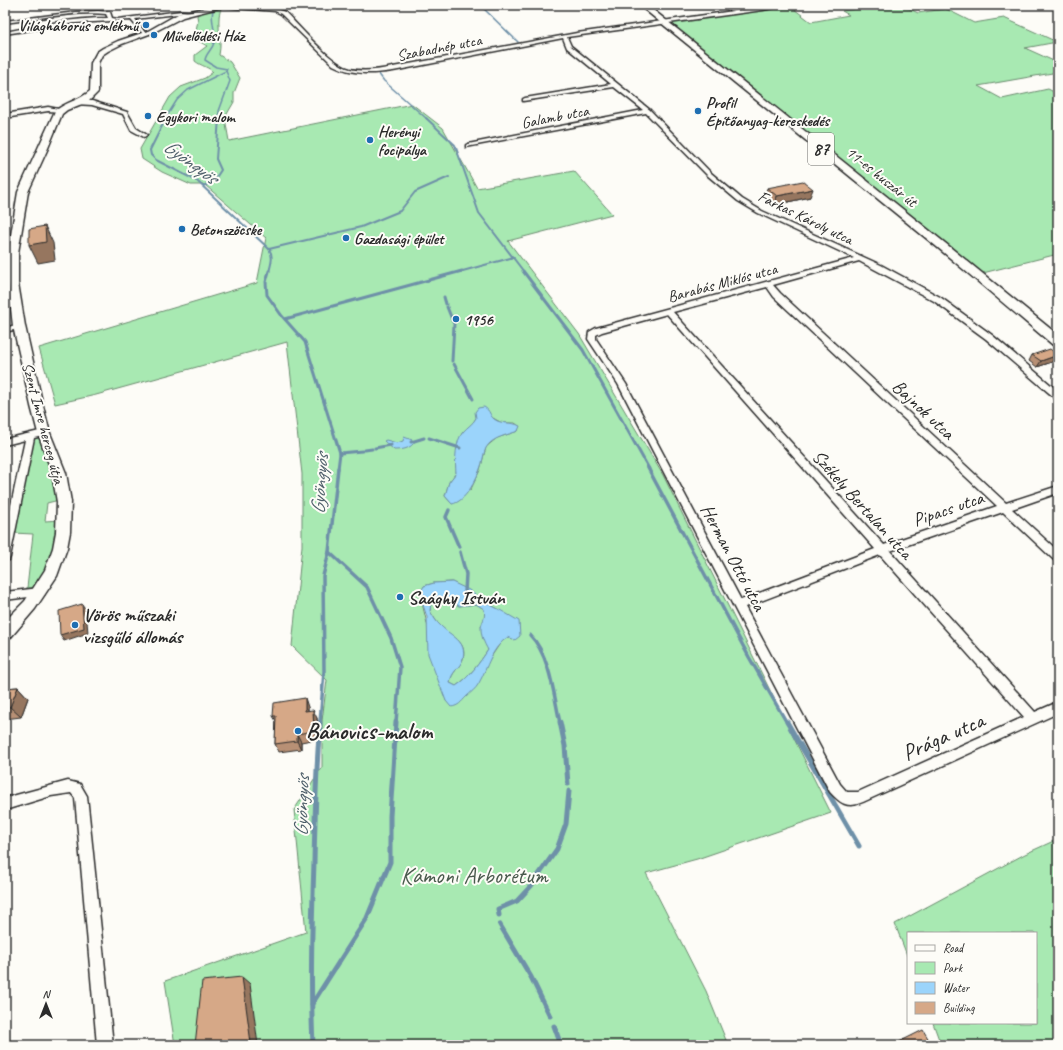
<svg xmlns="http://www.w3.org/2000/svg" width="1063" height="1050" font-family="Caveat,sans-serif">
  <style>
    .green { fill: #a8e9b2; stroke: #6a8a6e; fill-rule: evenodd }
    .water { fill: #9bd4fb; stroke: #6e90a8; fill-rule: evenodd }
    .lines { fill: none; stroke-linecap: round; stroke-linejoin: round }
    .stream-far4 { stroke: #6e90a8; stroke-width: 1.5 }
    .stream-far3 { stroke: #6e90a8; stroke-width: 2 }
    .stream-far2 { stroke: #6e90a8; stroke-width: 3 }
    .stream-far1 { stroke: #6e90a8; stroke-width: 3.5 }
    .stream { stroke: #6e90a8; stroke-width: 5 }
    .street-casing { stroke: #2b2b2b; stroke-width: 3 }
    .secondary-casing { stroke: #2b2b2b; stroke-width: 3 }
    .primary-casing { stroke: #2b2b2b; stroke-width: 3 }
    .street { fill: #fdfcf7; fill-rule: evenodd }
    .secondary { fill: #fdfcf7; fill-rule: evenodd }
    .primary { fill: #fdfcf7; fill-rule: evenodd }
    .wall { fill: #b89074; stroke: #2b2b2b }
    .shaded-wall { fill: #96765e; stroke: #2b2b2b }
    .building { fill: #d6a887; stroke: #2b2b2b }
    .poi-dot { fill: #1f6fb2; stroke: #fdfcf7; stroke-width: 1.5 }
    .labels { text-anchor: middle; stroke-width: 4; stroke-linejoin: round; paint-order: stroke }
    .far-poi-label { font-size: 16px; font-weight: bold; fill: #2b2b2b; stroke: #fdfcf7; text-anchor: start }
    .far-street-label { font-size: 16px; fill: #2b2b2b; stroke: #fdfcf7 }
    .shield { fill: #fdfcf7; stroke: #6a6a68; stroke-width: 1 }
    .shield-label { font-size: 18px; font-weight: bold; fill: #2b2b2b }
    .street-label { font-size: 19px; fill: #2b2b2b; stroke: #fdfcf7 }
    .poi-label { font-size: 19px; font-weight: bold; fill: #2b2b2b; stroke: #fdfcf7; text-anchor: start }
    .water-label { font-size: 20px; font-style: italic; fill: #4d5e69; stroke: #fdfcf7 }
    .near-poi-label { font-size: 23px; font-weight: bold; fill: #2b2b2b; stroke: #fdfcf7; text-anchor: start }
    .near-street-label { font-size: 23px; fill: #2b2b2b; stroke: #fdfcf7 }
    .near-park-label { font-size: 23px; fill: #4a5a4d; stroke: #fdfcf7 }
  </style>
  <rect width="100%" height="100%" fill="#fdfcf7"/>
  <filter id="ink" filterUnits="userSpaceOnUse"><feTurbulence type="fractalNoise" baseFrequency=".025" numOctaves="2"/><feDisplacementMap in="SourceGraphic" scale="8" xChannelSelector="R" yChannelSelector="G"/><feConvolveMatrix kernelMatrix="1 2 1 2 8 2 1 2 1" color-interpolation-filters="sRGB"/></filter>
  <g filter="url(#ink)">
    <g class="green">
      <path d="M201,5H223C214,18 223,38 219,55L230,62L240,78L234,93V102L227,114L226,124L229,141L412,104L443,128L477,188L574,171L612,214L508,241L579,334L663,475L831,813L697,859L646,873L706,991L728,1045H175L165,981L306,932L294,810L322,767V721L327,680L292,646L302,546V474L287,342L96,395L55,404L39,348L257,283L266,238L205,185H191L162,172L142,159L140,149L170,97L181,87L205,78L213,72C209,67 201,66 195,61V55L207,46L194,38L198,21L197,16ZM476,418H493L502,423H515L519,426L518,431L497,438L486,447L480,470L471,489L452,504L445,496L449,482L456,473L462,433L473,423ZM452,582C469,590 483,602 500,610L508,637L501,642L489,660L446,701L421,599L424,586L434,583Z"/>
      <polygon points="772,5 794,9 811,22 849,15 842,11 886,5 902,5 918,13 944,9 937,5 973,5 946,9 974,23 1004,18 1057,42 1025,48 1058,63 1058,72 978,86 1002,99 1048,89 1058,94 1058,254 979,274 665,20"/>
      <polygon points="41,435 59,500 47,503 45,521 60,520 54,553 36,588 27,588 33,534 13,533 30,439"/>
      <path d="M437,598L447,599L459,606L476,604L484,609L486,617L481,626L488,650C480,662 469,678 456,686L450,683C451,672 460,668 463,659C468,641 450,636 440,626C436,621 433,616 430,611L431,602Z"/>
      <polygon points="1058,839 1058,1045 941,1045 933,1023 1036,1023 1036,933 908,933 908,958 895,924 1025,854"/>
    </g>
    <g class="water">
      <path d="M484,407C491,411 489,415 494,419C502,425 511,421 520,426L518,431C508,435 492,437 486,448C483,454 483,462 480,469C476,480 465,502 452,504L445,496L449,482L456,473C455,461 455,441 463,432C467,427 473,424 476,418L475,412L478,408Z"/>
      <path d="M404,437L415,441C411,449 402,450 394,450L384,441L386,440L397,443L403,441Z"/>
      <path d="M452,582L469,590L483,601L500,610L519,621L520,636L515,640L508,637C491,648 488,667 479,683C476,689 470,693 466,697C461,702 459,706 451,707L446,701L428,654L427,617L421,599V591L424,586L434,583ZM437,598L447,599L459,606L476,604L484,609C486,619 482,620 481,628C481,636 484,643 488,650C480,662 469,678 456,686L450,683C451,671 461,668 463,658C467,641 451,636 441,626C436,622 433,616 430,611L431,602Z"/>
    </g>
    <g class="lines">
      <g class="stream-far4">
        <polyline points="480,5 518,42"/>
        <polyline points="378,73 384,81 427,119"/>
        <path d="M165,119L177,100L188,90L226,71L227,69L216,67L205,60C206,53 212,50 214,43C217,30 208,17 215,5"/>
        <polyline points="218,119 219,111 230,81 226,71"/>
      </g>
      <g class="stream-far3">
        <path d="M166,118L150,150L151,155L156,160L197,181L269,249C274,256 271,264 269,272"/>
        <polyline points="426,118 455,145 479,213 524,272"/>
        <polyline points="203,186 213,182 221,170 216,159 219,118"/>
        <polyline points="269,249 361,227 400,211 415,192 449,177"/>
        <polyline points="459,272 514,257"/>
      </g>
      <g class="stream-far2">
        <polyline points="269,271 266,282 267,295 282,316 305,342 340,453 338,469"/>
        <polyline points="523,271 583,350 649,469"/>
        <polyline points="444,297 446,304"/>
        <polyline points="447,307 453,322"/>
        <polyline points="285,319 462,271"/>
        <polyline points="452,361 454,324"/>
        <polyline points="454,364 473,399"/>
        <polyline points="429,438 460,448"/>
        <polyline points="411,442 424,438"/>
        <polyline points="375,448 391,445"/>
        <polyline points="365,450 372,449"/>
        <polyline points="340,453 362,451"/>
      </g>
      <g class="stream-far1">
        <polyline points="648,468 749,657 787,723"/>
        <polyline points="449,510 446,517 459,547"/>
        <polyline points="329,552 367,587 391,638 400,667 396,723"/>
        <polyline points="460,552 466,574 465,592"/>
        <path d="M530,635C550,655 554,696 560,723"/>
        <polyline points="320,723 324,671 323,576 329,552 338,468"/>
      </g>
      <g class="stream">
        <polyline points="560,722 565,746 568,784"/>
        <polyline points="787,722 859,846"/>
        <polyline points="499,915 498,909 517,901 531,886 557,849 566,824 569,791"/>
        <polyline points="500,925 531,977 550,1016"/>
        <polyline points="312,1004 367,918 390,862 390,816 396,722"/>
        <polyline points="554,1026 561,1045"/>
        <path d="M313,1045C310,984 312,923 314,862C315,815 316,769 320,722"/>
      </g>
      <g class="street-casing">
        <g id="street">
          <path d="M223,5L276,9L285,12C300,27 331,64 350,69C364,72 379,70 393,67L577,33L777,5V7L763,10L567,37L571,46L650,110L711,173L742,199L762,211L881,265L940,297L992,335L1058,391V399L1055,398L986,339L934,301L859,261L773,285L780,293L1006,503L1058,486V493L1012,509L1058,551V561L1054,560L1003,512L890,551L1035,712L1058,702V713L863,802C847,809 840,803 830,792L618,384L588,339L589,332L596,328L854,258L758,213L738,201L707,175L646,113L466,147V145L468,144L643,110L614,87L523,101V99L525,98L611,84L567,48L563,38L393,71C372,74 352,75 333,65L281,14L275,11L224,7L222,6ZM767,287L774,297L997,506L884,545L673,312ZM667,314L875,549L741,600L626,384L596,339V335L602,332ZM880,555L1024,717L858,792H847L840,784L745,607Z"/>
          <path d="M98,11L110,12L112,18L118,19L181,11L194,12L135,19L146,34L144,35L131,20L75,23L5,34V32C39,25 73,18 108,18L106,14C73,11 38,19 5,23V21L76,12Z"/>
          <polygon points="77,101 92,101 127,112 136,128 147,135 144,137 131,130 123,114 92,105 75,104 75,102"/>
          <polygon points="48,107 64,110 61,112 48,111 5,118 5,114"/>
          <polygon points="19,324 23,326 22,328 5,332 5,328"/>
          <polygon points="44,430 47,431 49,433 47,435 34,438 10,557 9,560 5,561 5,533 25,440 5,445 5,439"/>
          <polygon points="40,588 44,589 45,592 44,595 5,600 5,592"/>
          <polygon points="68,781 80,784 87,796 113,1045 97,1045 75,798 71,793 51,796 5,810 5,798"/>
        </g>
      </g>
      <g class="secondary-casing">
        <path id="secondary" d="M217,5H230L183,17L152,33L122,44L108,51L102,55L98,63V92L89,101L67,110L62,114L48,148L28,192L18,253V283L25,326L43,406L50,433L66,473L71,502L70,532L67,548L57,576L35,609L11,637L5,639V621L25,601L45,570L53,548L56,532L57,502L52,473L38,433L31,406L13,326L8,283V253L18,192L55,111C66,102 80,100 90,91L91,63L97,52L103,48L118,41L148,31L178,14Z"/>
      </g>
      <g class="primary-casing">
        <polygon id="primary" points="639,5 647,5 945,243 1058,335 1058,346 1053,345 937,247"/>
      </g>
      <use href="#street" class="street"/>
      <use href="#secondary" class="secondary"/>
      <use href="#primary" class="primary"/>
    </g>
    <g class="wall">
      <polygon points="767,188 810,197 775,205 765,197"/>
      <polygon points="1032,355 1055,361 1037,367 1029,361"/>
      <polygon points="18,687 28,698 21,717 5,719 5,688"/>
      <polygon points="308,707 308,710 317,718 317,739 301,742 301,749 279,752 275,744 276,721 273,716"/>
    </g>
    <g class="shaded-wall">
      <polygon points="813,189 810,197 775,205 777,196"/>
      <polygon points="45,226 53,243 55,260 38,263 29,245"/>
      <polygon points="1058,355 1055,361 1037,367 1041,361"/>
      <polygon points="82,604 86,610 88,633 64,641 60,635"/>
      <polygon points="18,687 28,698 21,717 10,707"/>
      <polygon points="305,698 308,707 308,719 305,711"/>
      <polygon points="313,710 317,718 317,739 314,731"/>
      <polygon points="297,734 301,742 301,749 297,741"/>
      <polygon points="242,977 250,984 258,1045 248,1045"/>
    </g>
    <g class="building">
      <polygon points="803,181 813,189 777,196 767,188"/>
      <polygon points="45,226 46,242 29,245 29,229"/>
      <polygon points="1050,349 1058,355 1041,361 1032,355"/>
      <polygon points="82,604 84,628 60,635 59,611"/>
      <polygon points="18,687 10,707 5,707 5,688"/>
      <polygon points="305,698 305,711 313,710 314,731 297,734 297,741 275,744 276,716 273,716 274,703"/>
      <polygon points="242,977 251,1043 248,1045 195,1045 202,981"/>
      <polygon points="923,1030 932,1045 893,1045"/>
    </g>
  </g>
  <g class="poi-dot">
    <circle cx="146" cy="25" r="4"/>
    <circle cx="154" cy="35" r="4"/>
    <circle cx="698" cy="111" r="4"/>
    <circle cx="148" cy="116" r="4"/>
    <circle cx="370" cy="140" r="4"/>
    <circle cx="182" cy="229" r="4"/>
    <circle cx="346" cy="238" r="4"/>
    <circle cx="456" cy="319" r="4"/>
    <circle cx="400" cy="597" r="4"/>
    <circle cx="75" cy="625" r="4"/>
    <circle cx="298" cy="731" r="4"/>
  </g>
  <g class="labels">
    <g class="far-poi-label">
      <text x="138" y="31" text-anchor="end">Világháborús emlékmű</text>
      <text x="162" y="41">Művelődési Ház</text>
      <text x="706" y="108">Profil<tspan x="706" dy="18">Építőanyag-kereskedés</tspan></text>
      <text x="156" y="122">Egykori malom</text>
      <text x="378" y="137">Herényi<tspan x="378" dy="18">focipálya</tspan></text>
      <text x="190" y="235">Betonszöcske</text>
      <text x="354" y="244">Gazdasági épület</text>
      <text x="464" y="325">1956</text>
    </g>
    <g class="far-street-label">
      <text transform="translate(439 47) rotate(-11)" y="6">Szabadnép utca</text>
      <text transform="translate(555 116) rotate(-11)" y="6">Galamb utca</text>
      <text transform="translate(882 176) rotate(39)" y="6">11-es huszár út</text>
      <text transform="translate(806 217) rotate(26)" y="6">Farkas Károly utca</text>
      <text transform="translate(722 282) rotate(-15)" y="6">Barabás Miklós utca</text>
      <text transform="translate(44 423) rotate(75)" y="6">Szent Imre herceg útja</text>
    </g>
    <rect class="shield" x="808" y="133" width="26" height="32" rx="3"/>
    <g class="shield-label">
      <text x="821" y="155">87</text>
    </g>
    <g class="street-label">
      <text transform="translate(924 409) rotate(43)" y="7">Bajnok utca</text>
      <text transform="translate(863 504) rotate(48)" y="7">Székely Bertalan utca</text>
      <text transform="translate(948 508) rotate(-19)" y="7">Pipacs utca</text>
      <text transform="translate(734 557) rotate(62)" y="7">Herman Ottó utca</text>
    </g>
    <g class="poi-label">
      <text x="408" y="604">Saághy István</text>
      <text x="83" y="621">Vörös műszaki<tspan x="83" dy="22">vizsgűló állomás</tspan></text>
    </g>
    <g class="water-label">
      <text transform="translate(191 161) rotate(36)" y="7">Gyöngyös</text>
      <text transform="translate(319 484) rotate(-86)" y="7">Gyöngyös</text>
      <text transform="translate(301 806) rotate(-88)" y="7">Gyöngyös</text>
    </g>
    <g class="near-poi-label">
      <text x="306" y="739">Bánovics-malom</text>
    </g>
    <g class="near-street-label">
      <text transform="translate(943 736) rotate(-24)" y="8">Prága utca</text>
    </g>
    <g class="near-park-label">
      <text x="474" y="883">Kámoni Arborétum</text>
    </g>
  </g>
  <rect width="1063" height="1050" fill="none" stroke="#fdfcf7" stroke-width="20"/>
  <rect x="10" y="10" width="1043" height="1030" fill="none" stroke="#2b2b2b" stroke-width="1.5" filter="url(#ink)"/>
  <rect x="907" y="932" width="130" height="92" fill="#fdfcf7" stroke="#a9a8a5"/>
  <rect x="915" y="945" width="20" height="6" fill="#fdfcf7" stroke="#a9a8a5"/>
  <text x="943" y="952" font-size="12" fill="#2b2b2b">Road</text>
  <rect x="915" y="962" width="20" height="12" fill="#a8e9b2" stroke="#a9a8a5"/>
  <text x="943" y="972" font-size="12" fill="#2b2b2b">Park</text>
  <rect x="915" y="982" width="20" height="12" fill="#9bd4fb" stroke="#a9a8a5"/>
  <text x="943" y="992" font-size="12" fill="#2b2b2b">Water</text>
  <rect x="915" y="1002" width="20" height="12" fill="#d6a887" stroke="#a9a8a5"/>
  <text x="943" y="1012" font-size="12" fill="#2b2b2b">Building</text>
  <g transform="translate(46 1004)" stroke="#fdfcf7" stroke-width="3" paint-order="stroke">
  <path d="M0-3L7 15L0 10L-7 15Z" fill="#2b2b2b"/>
  <text y="-6" font-size="11" font-weight="bold" text-anchor="middle" fill="#2b2b2b">N</text>
  </g>
</svg>
